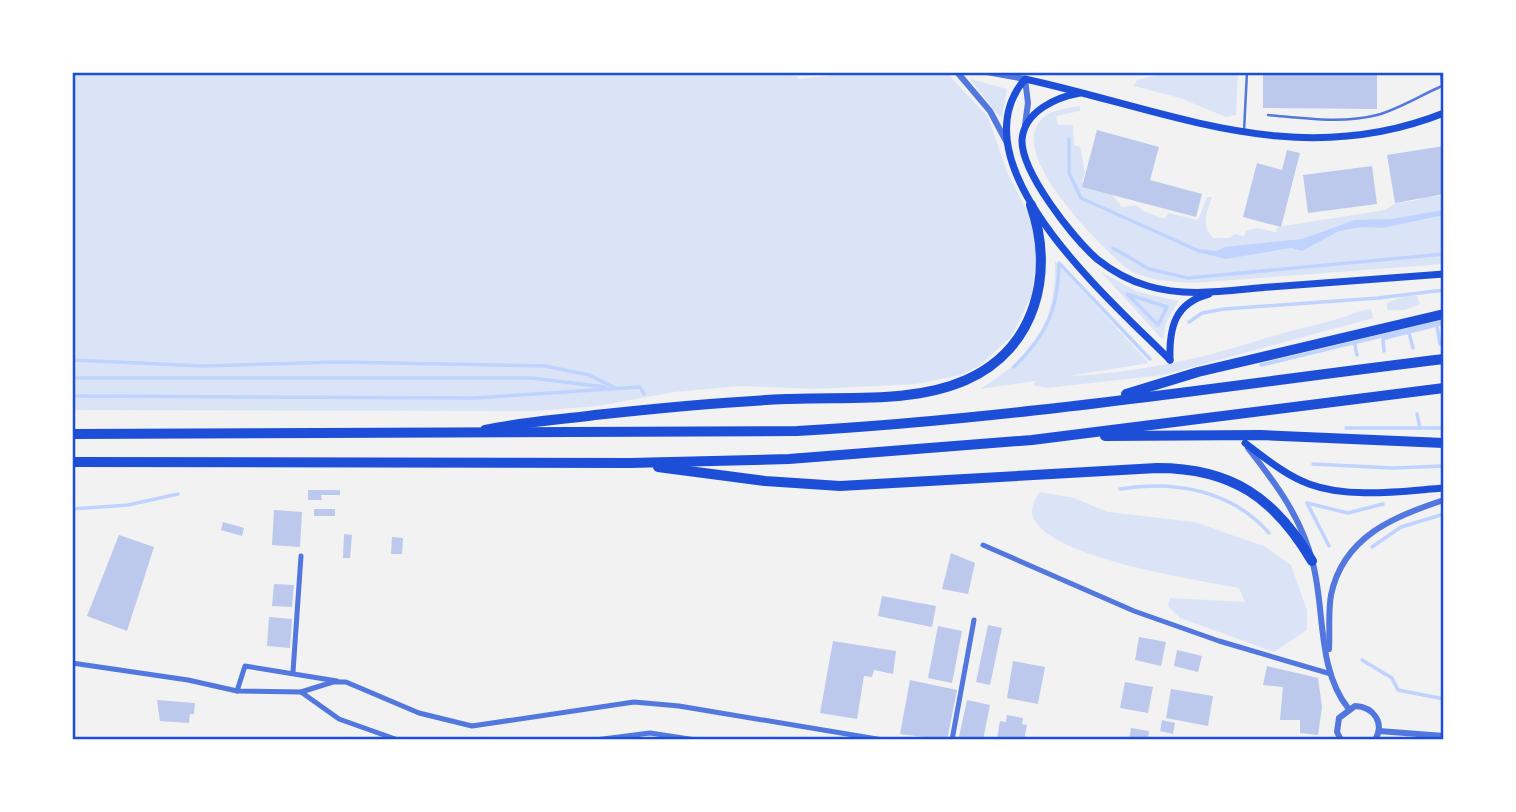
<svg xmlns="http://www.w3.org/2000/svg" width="1516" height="812" font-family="Spectral,serif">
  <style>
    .green { fill: #dbe4f7 }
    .water { fill: #bfd3fe }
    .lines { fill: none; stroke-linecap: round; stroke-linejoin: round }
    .stream { stroke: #bfd3fe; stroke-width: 3.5 }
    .building { fill: #bdc9ec }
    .service { stroke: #5277de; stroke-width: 2.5 }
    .minor { stroke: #5277de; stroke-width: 5 }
    .tertiary { stroke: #5277de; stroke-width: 6 }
    .secondary { stroke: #1d4ed8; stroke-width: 7 }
    .motorway { stroke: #1d4ed8; stroke-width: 10 }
    .neatline { fill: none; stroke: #1d4ed8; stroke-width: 2.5 }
  </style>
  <rect width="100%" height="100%" fill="#f2f2f2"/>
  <g class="green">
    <polygon points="72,72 793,72 799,79 861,72 946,72 988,117 1007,172 1031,219 1037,252 1032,294 1011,337 979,366 961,375 916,384 814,389 741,386 674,392 598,406 536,411 72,410"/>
    <polygon points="1169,72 1238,72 1236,115 1226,117 1180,98 1134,86 1137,80"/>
    <polygon points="970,79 1007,89 1002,117 999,116"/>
    <path d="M1080,106V111L1056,116L1058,125H1073L1074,145L1080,147L1085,172L1082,182L1108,190L1122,207L1136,205L1143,211L1165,219L1168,213L1198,220L1207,197H1212C1207,213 1200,224 1213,238H1230L1234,234L1244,236L1246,231L1257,228L1276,232L1277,228L1284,226L1385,210L1396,203L1419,200V197L1444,196V264L1193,283C1173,282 1140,280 1124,266C1100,245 1009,156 1040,121C1049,110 1067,108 1080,106Z"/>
    <path d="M1055,261L1149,363L1068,376C1133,373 1199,360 1263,339C1295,328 1329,324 1360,311L1371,309L1373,318L1163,375L1047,388L1033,385L1036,381L980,389C1033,356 1056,326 1055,261Z"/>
    <polygon points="1101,272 1138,292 1178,301 1166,323 1163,340"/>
    <polygon points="1405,296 1417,296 1420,304 1405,310 1387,310 1387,303"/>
    <path d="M1039,492L1074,498L1108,512L1195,522L1266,547L1291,565L1307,610V630L1274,652L1180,618L1168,606L1170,598L1245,602L1239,588C1198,580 1048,558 1033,517C1029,509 1036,499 1039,492Z"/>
  </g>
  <polygon class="water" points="1444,210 1444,215 1382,228 1361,227 1339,231 1302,251 1291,248 1226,259 1197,252 1200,249 1216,251 1225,247 1302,239 1355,220 1391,219"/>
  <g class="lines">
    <g class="stream">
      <polyline points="1069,139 1069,173 1081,198 1199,251"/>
      <polyline points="1113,248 1149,269 1188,278 1444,254"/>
      <polyline points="1189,322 1202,313 1224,309 1378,298 1444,290"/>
      <polyline points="1158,325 1127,294 1167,307 1158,325"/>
      <polyline points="1437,326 1440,344"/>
      <polyline points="1409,333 1413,348"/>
      <polyline points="1385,338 1444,323"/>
      <polyline points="1383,339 1384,351"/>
      <polyline points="1355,345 1357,355"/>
      <polyline points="72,360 203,366 337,362 545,366 589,375 615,388"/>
      <polyline points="1261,365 1444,321"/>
      <path d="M1014,367C1047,334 1058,310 1059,263L1150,359"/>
      <polyline points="72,378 532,378 605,387"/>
      <polyline points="72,396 475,398 640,387 644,394"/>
      <polyline points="1417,414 1420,428"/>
      <polyline points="1346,428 1444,428"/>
      <polyline points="1313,464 1393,468 1444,466"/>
      <path d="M1120,489C1175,480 1231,490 1269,533"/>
      <polyline points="1307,503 1348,513 1383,504"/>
      <polyline points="1308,505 1329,546"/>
      <polyline points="72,509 128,505 178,494"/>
      <polyline points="1372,547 1401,527 1444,514"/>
      <polyline points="1362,660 1392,678 1398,690 1444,699"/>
    </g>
  </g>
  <g class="building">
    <polygon points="1263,72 1377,72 1377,109 1263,108"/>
    <polygon points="1097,130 1159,147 1150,180 1202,194 1196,217 1082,187"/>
    <polygon points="1444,146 1444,194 1395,203 1387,155"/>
    <polygon points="1287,150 1300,153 1281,227 1243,217 1257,163 1282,170"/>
    <polygon points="1372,166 1377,204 1308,213 1303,175"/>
    <polygon points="308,490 340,490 340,495 321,495 322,500 308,500"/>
    <rect x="314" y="509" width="21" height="7"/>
    <polygon points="274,510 302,512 300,547 272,545"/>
    <polygon points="223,522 244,528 242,536 221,530"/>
    <polygon points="344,534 352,535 350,558 343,558"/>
    <polygon points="119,535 154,547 127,631 87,616"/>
    <polygon points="392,537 403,538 402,554 391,554"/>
    <polygon points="951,553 975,563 968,594 942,589"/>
    <polygon points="274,584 294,585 292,607 272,606"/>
    <polygon points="882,596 936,606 932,627 878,616"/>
    <polygon points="269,617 292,619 290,648 267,646"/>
    <polygon points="988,625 1002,628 990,685 976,682"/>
    <polygon points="938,626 962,631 952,683 928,678"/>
    <polygon points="1139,637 1166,642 1161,666 1135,660"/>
    <polygon points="833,641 896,651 893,674 874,670 872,677 864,676 857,719 820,713"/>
    <polygon points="1177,650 1202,656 1198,672 1174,666"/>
    <polygon points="1013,661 1045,667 1038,704 1007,698"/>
    <polygon points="1267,666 1318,678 1322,707 1318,735 1300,733 1300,720 1280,720 1283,687 1263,685"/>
    <polygon points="910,680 957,690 947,740 900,734"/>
    <polygon points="1125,682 1153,687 1148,713 1120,708"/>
    <polygon points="1171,689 1213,696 1208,726 1166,718"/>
    <polygon points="157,700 195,703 194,714 190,714 189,723 160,721"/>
    <polygon points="967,700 990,705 983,740 959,737"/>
    <polygon points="1007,715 1023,718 1022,724 1027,725 1024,740 997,739 1000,721 1006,722"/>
    <polygon points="1162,720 1175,723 1173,734 1160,731"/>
    <polygon points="1131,728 1149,731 1148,740 1129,740"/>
  </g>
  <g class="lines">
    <g class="service">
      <polyline points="1441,72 1442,86 1444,85"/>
      <path d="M1268,115C1303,118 1342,124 1377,115C1399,109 1421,95 1442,86"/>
      <polyline points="1244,131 1247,72"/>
    </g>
    <g class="minor">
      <polyline points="983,545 1134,611 1219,641 1331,674"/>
      <polyline points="72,663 188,680 237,691 301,692 339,719 398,740"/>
      <polyline points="293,672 301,556"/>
      <polyline points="237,691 245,666 337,681"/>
      <polyline points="301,692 333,682 346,682 419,713 472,726 634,702 679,706 883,740"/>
      <polyline points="595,740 650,733 696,740"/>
      <polyline points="952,740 974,620"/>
    </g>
    <g class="tertiary">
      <polyline points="957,72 990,111 1007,143"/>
      <polyline points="987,72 1025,79 1028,103 1025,125"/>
      <path d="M1248,448C1276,484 1302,518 1313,564C1325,610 1317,669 1348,708"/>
      <path d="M1329,649C1330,631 1328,612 1331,595C1343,537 1394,516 1444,500"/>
      <polyline points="1379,731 1444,736"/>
      <path d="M1341,740L1337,732L1339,718L1355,706C1374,707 1385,723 1375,740"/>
    </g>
    <g class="secondary">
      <path d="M1080,93C1057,97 1024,111 1022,140C1021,172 1073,238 1097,259C1112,271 1130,281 1148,286C1187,298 1231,290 1270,287C1328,283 1386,278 1444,274"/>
      <path d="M1170,360C1114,303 952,165 1025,79C1171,111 1296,172 1444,113"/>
      <path d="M1170,360C1169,327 1175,303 1209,294"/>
      <path d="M1245,443C1265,458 1285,475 1309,484C1349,499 1402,491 1444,488"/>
    </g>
    <g class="motorway">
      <polyline points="1126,394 1198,372 1444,314"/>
      <path d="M485,430C521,422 558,420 595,415C659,408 722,402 786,399C843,396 912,404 966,380C1036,349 1055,273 1031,205"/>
      <path d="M72,434L797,431C1014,419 1229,385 1444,359"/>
      <polyline points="1105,436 1261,435 1444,443"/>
      <polyline points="72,462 630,463 789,459 1032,440 1444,388"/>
      <path d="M658,467L765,481L840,486L1157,468C1232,468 1275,498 1312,561"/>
    </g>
  </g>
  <rect width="1516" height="812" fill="none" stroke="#ffffff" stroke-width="147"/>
  <rect x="74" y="74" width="1368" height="664" class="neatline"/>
</svg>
